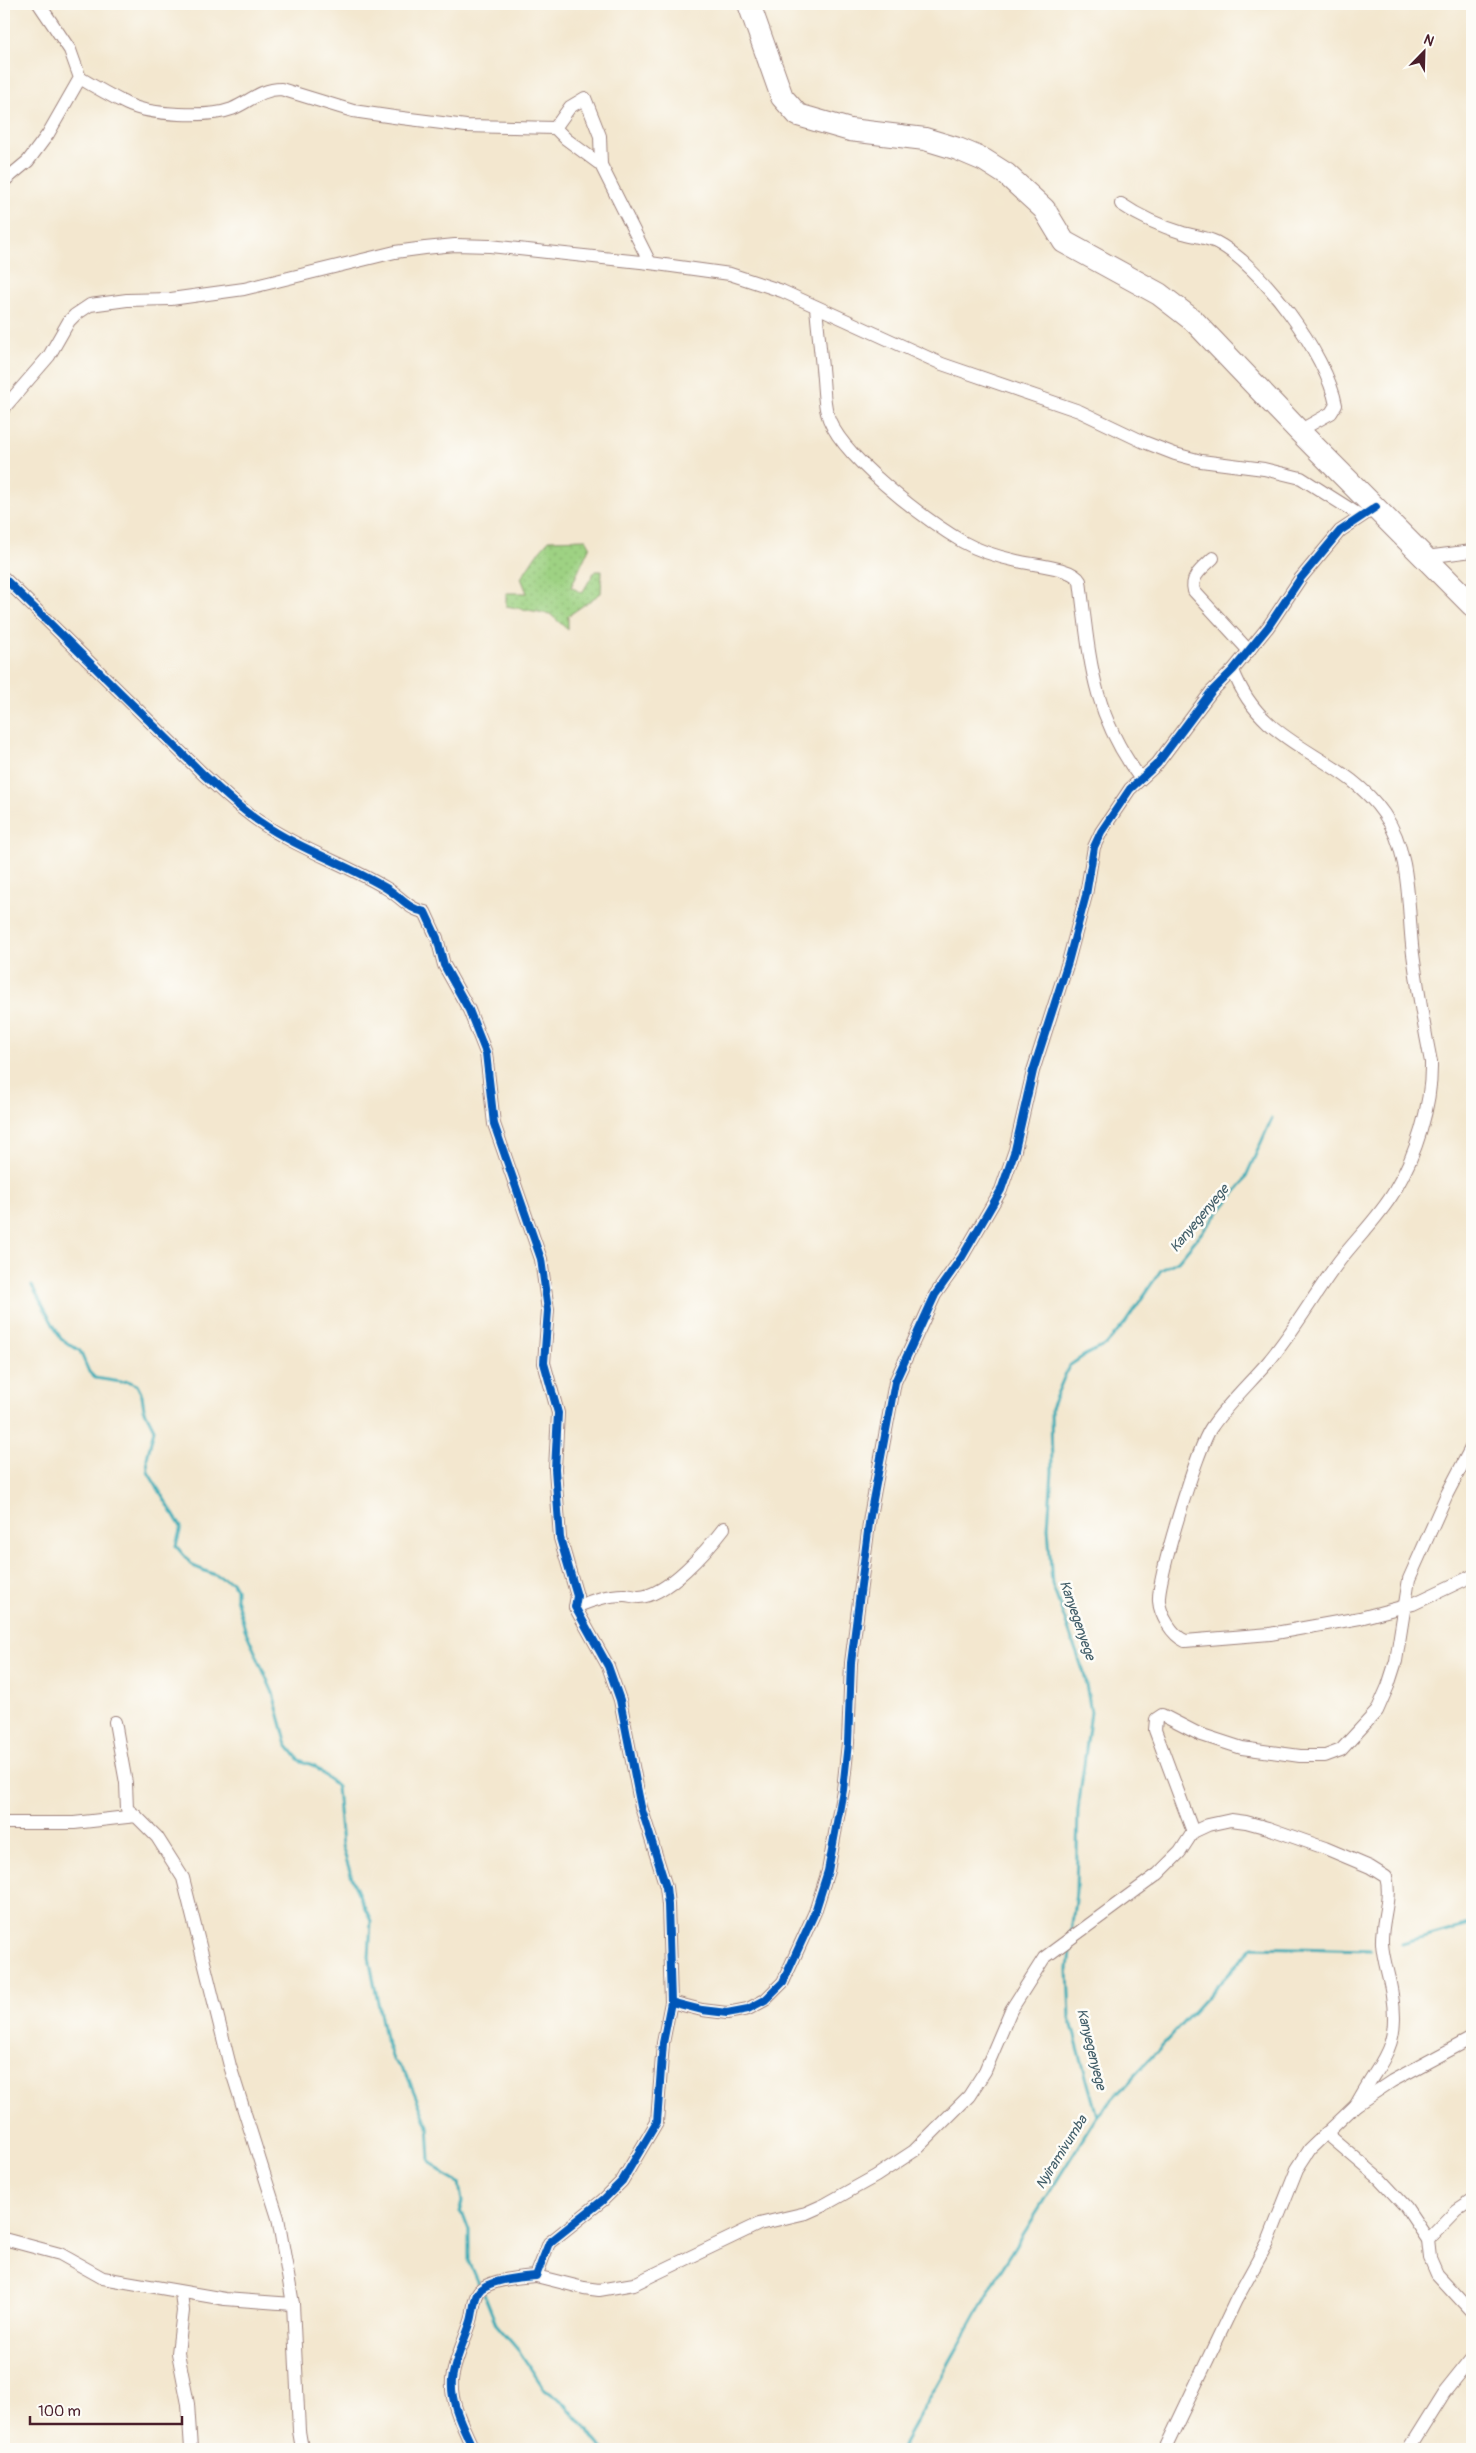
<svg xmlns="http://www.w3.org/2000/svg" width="1476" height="2453" font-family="Pangolin,sans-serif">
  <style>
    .grass { fill: url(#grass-dots); stroke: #747857 }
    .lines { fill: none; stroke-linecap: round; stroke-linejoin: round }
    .stream { stroke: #39aab5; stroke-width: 3 }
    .street-casing { stroke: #9e837d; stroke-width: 14 }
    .highway-casing { stroke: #9e837d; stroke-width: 24 }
    .street { stroke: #fff; stroke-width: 12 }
    .highway { stroke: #fff; stroke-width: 22 }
    .cycleway-casing { stroke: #fdfcf7; stroke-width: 11 }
    .cycleway { stroke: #0057b8; stroke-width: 8 }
    .labels { text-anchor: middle; stroke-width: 5; stroke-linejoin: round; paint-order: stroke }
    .water-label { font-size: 14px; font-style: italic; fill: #425e69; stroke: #fdfcf7 }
  </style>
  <defs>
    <pattern id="grass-dots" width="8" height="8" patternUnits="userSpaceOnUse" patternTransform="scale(1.25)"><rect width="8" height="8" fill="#9ed283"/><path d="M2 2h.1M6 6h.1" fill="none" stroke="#8ab471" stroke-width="1.8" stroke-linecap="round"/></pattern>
  </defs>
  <rect width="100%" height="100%" fill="#fdfcf7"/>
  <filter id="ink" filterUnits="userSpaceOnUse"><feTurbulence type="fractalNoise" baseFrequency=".02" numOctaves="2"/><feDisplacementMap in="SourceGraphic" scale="10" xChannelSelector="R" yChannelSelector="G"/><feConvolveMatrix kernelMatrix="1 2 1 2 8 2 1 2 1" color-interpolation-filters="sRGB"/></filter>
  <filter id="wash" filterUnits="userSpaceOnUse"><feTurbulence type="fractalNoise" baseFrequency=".0096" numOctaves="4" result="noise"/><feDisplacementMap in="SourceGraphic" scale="20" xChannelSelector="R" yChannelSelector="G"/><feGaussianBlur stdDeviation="1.12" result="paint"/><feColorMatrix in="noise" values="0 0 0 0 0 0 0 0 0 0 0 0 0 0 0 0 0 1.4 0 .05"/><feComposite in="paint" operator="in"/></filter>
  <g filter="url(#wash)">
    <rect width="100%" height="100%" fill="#f3e7cf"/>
    <polygon class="grass" points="586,539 590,546 571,587 582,593 595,571 602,571 601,593 568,616 568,630 550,614 506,606 506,593 527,593 521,578 536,555 549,540"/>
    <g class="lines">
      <g class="stream">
        <polyline points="32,1286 61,1339 80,1351 89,1372 95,1378 121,1382 128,1381 137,1385 142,1395 144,1409 154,1429 147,1458 148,1472 181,1527 176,1546 193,1566 232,1582 236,1589 236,1598 245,1629 273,1693 287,1745 299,1760 315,1766 337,1787 342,1846 354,1884 371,1921 369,1957 385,2038 394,2061 407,2075 428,2126 430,2161 445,2175 459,2183 462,2202 459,2212 463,2214 469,2230 469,2263 479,2286"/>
        <polyline points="1071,1934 1076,1891 1078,1810 1091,1712 1084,1673 1052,1584 1048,1527 1052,1472 1051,1408 1069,1366 1085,1355 1106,1345 1125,1323 1161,1270 1178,1261 1243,1183 1272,1118"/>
        <polyline points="1071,1942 1068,1969 1070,2018 1097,2116"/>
        <polyline points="1402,1944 1472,1924"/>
        <polyline points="484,2294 496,2324 519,2351 545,2390 566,2405 603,2449"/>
        <polyline points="901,2449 1001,2270 1097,2116 1253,1947 1370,1950"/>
      </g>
    </g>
  </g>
  <g filter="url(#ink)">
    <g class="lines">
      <g class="street-casing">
        <g id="street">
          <path d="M80,78C95,87 111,96 127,104C150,115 208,118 232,109C249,102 261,89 281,89L353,111L394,117L466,126L555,128L566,139L601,165"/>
          <polyline points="555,128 570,107 585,98 600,136 601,165 650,263"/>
          <polyline points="4,181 28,161 48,134 80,78 70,50 39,4"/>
          <path d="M1121,204C1140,217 1160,226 1183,233C1194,236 1206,237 1216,242C1261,265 1327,355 1336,405L1331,413L1299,431"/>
          <path d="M816,307C818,331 821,355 823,379C824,390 824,402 827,413C837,454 926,520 963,542C979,551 999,557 1017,561C1033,565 1072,567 1080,581C1090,659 1091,711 1140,778"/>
          <polyline points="4,408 49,356 69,321 75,315 90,305 127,300 171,299 244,289 395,252 425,248 455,245 490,246 650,263 730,274 782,291 942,364 1079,411 1144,442 1175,454 1201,461 1264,469 1301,478 1361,516"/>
          <polyline points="1426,557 1472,551"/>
          <path d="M1213,558C1203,568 1190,576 1194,591L1249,651"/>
          <path d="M4,578L204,775C222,791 240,809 260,822C299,849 346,864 386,888C400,896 409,910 425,912L437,938L444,965L469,1010L486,1053L494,1124L541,1259L548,1310L544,1363L558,1413L555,1469L560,1538L577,1596L575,1607L608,1666L620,1700L641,1807L666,1887L668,1905L671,2002L663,2043L657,2122L622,2181L603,2200L549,2243L536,2276C521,2277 492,2280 481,2289C473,2296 474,2312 471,2321C465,2340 454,2361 452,2380C450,2404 464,2428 473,2449"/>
          <path d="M1233,670C1263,751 1340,751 1384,814C1412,854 1407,908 1413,954C1418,990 1424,1027 1431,1062C1432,1106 1416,1155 1394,1192C1379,1217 1358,1237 1340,1260C1315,1293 1295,1330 1268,1362C1249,1384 1227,1404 1211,1428C1198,1447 1157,1579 1159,1601C1160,1615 1172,1635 1185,1641L1270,1634L1360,1618L1413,1604L1472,1576"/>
          <path d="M575,1607C591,1601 606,1595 624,1595C629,1595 634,1597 639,1597C667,1596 708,1549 724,1528"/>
          <polyline points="115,1722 126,1783 127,1809 136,1816"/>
          <polyline points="4,1823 74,1823 136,1816 157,1837 183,1878 230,2066 278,2218 293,2304 299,2431 302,2449"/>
          <polyline points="1193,1832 1155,1730 1156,1719 1162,1715 1199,1734 1242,1748 1300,1756 1325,1756 1341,1750 1377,1711 1388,1686 1396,1661 1409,1579 1447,1494 1472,1446"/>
          <polyline points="671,2002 702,2010 727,2013 748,2009 765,2000 783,1982 815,1912 828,1871 843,1790 848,1743 851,1663 870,1516 895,1382 935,1295 962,1257 1001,1190 1015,1150 1033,1071 1068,962 1086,895 1094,847 1101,832 1130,789 1157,764 1211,692 1233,670 1268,627 1300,579 1340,531 1376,507"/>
          <polyline points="1326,2133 1379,2178 1406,2207 1428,2240 1430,2258 1437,2274 1472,2312"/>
          <polyline points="4,2239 60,2254 103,2278 225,2299 293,2304"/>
          <polyline points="1428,2240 1457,2210 1472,2200"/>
          <path d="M536,2276L584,2288L599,2290L634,2284L759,2224L806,2213L824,2205L876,2176L914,2151L969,2096L985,2071L1011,2010L1044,1958L1158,1874L1180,1852L1193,1832L1208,1825L1231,1820L1246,1822L1268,1828L1325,1848L1370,1867L1386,1877C1392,1898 1381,1921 1382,1943C1383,1961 1390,1978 1392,1995C1401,2050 1379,2061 1356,2105"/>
          <polyline points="181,2292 183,2311 178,2353 188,2404 191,2449"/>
          <polyline points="1165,2449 1236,2300 1268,2242 1297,2169 1310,2149 1356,2105 1392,2081 1472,2038"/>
          <polyline points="1409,2449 1444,2393 1472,2358"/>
        </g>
      </g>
      <g class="highway-casing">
        <polyline id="highway" points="749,4 782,97 798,115 850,130 925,139 958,149 984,160 1006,174 1044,209 1064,242 1159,294 1194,321 1299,431 1472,605"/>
      </g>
      <use href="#street" class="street"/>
      <use href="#highway" class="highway"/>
      <g class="cycleway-casing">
        <g id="cycleway">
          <path d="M4,578L204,775C222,791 240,809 260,822C299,849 346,864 386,888C400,896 409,910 425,912L437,938L444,965L469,1010L486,1053L494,1124L541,1259L548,1310L544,1363L558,1413L555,1469L560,1538L577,1596L575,1607L608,1666L620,1700L641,1807L666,1887L668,1905L671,2002L663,2043L657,2122L622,2181L603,2200L549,2243L536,2276C521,2277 492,2280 481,2289C473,2296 474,2312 471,2321C465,2340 454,2361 452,2380C450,2404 464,2428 473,2449"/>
          <polyline points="671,2002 702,2010 727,2013 748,2009 765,2000 783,1982 815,1912 828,1871 843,1790 848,1743 851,1663 870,1516 895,1382 935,1295 962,1257 1001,1190 1015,1150 1033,1071 1068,962 1086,895 1094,847 1101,832 1130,789 1157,764 1211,692 1233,670 1268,627 1300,579 1340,531 1376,507"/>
        </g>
      </g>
      <use href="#cycleway" class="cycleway"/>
    </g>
  </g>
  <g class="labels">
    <g class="water-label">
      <text transform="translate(1199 1218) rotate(-50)" y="5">Kanyegenyege</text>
      <text transform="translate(1078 1620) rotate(71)" y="5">Kanyegenyege</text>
      <text transform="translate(1092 2049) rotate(76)" y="5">Kanyegenyege</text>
      <text transform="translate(1061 2152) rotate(-58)" y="5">Nyiramivumba</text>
    </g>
  </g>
  <rect width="1476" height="2453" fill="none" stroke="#fdfcf7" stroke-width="20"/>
  <g transform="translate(1424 52) rotate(23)" stroke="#fdfcf7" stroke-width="4" paint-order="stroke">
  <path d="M0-4L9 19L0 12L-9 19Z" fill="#4a1f2b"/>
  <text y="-8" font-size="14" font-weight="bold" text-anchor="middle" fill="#4a1f2b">N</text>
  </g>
  <path d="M30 2416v8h152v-8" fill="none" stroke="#4a1f2b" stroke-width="2.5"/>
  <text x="38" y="2416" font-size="15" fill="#4a1f2b" stroke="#fdfcf7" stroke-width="4" paint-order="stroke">100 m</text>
</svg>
